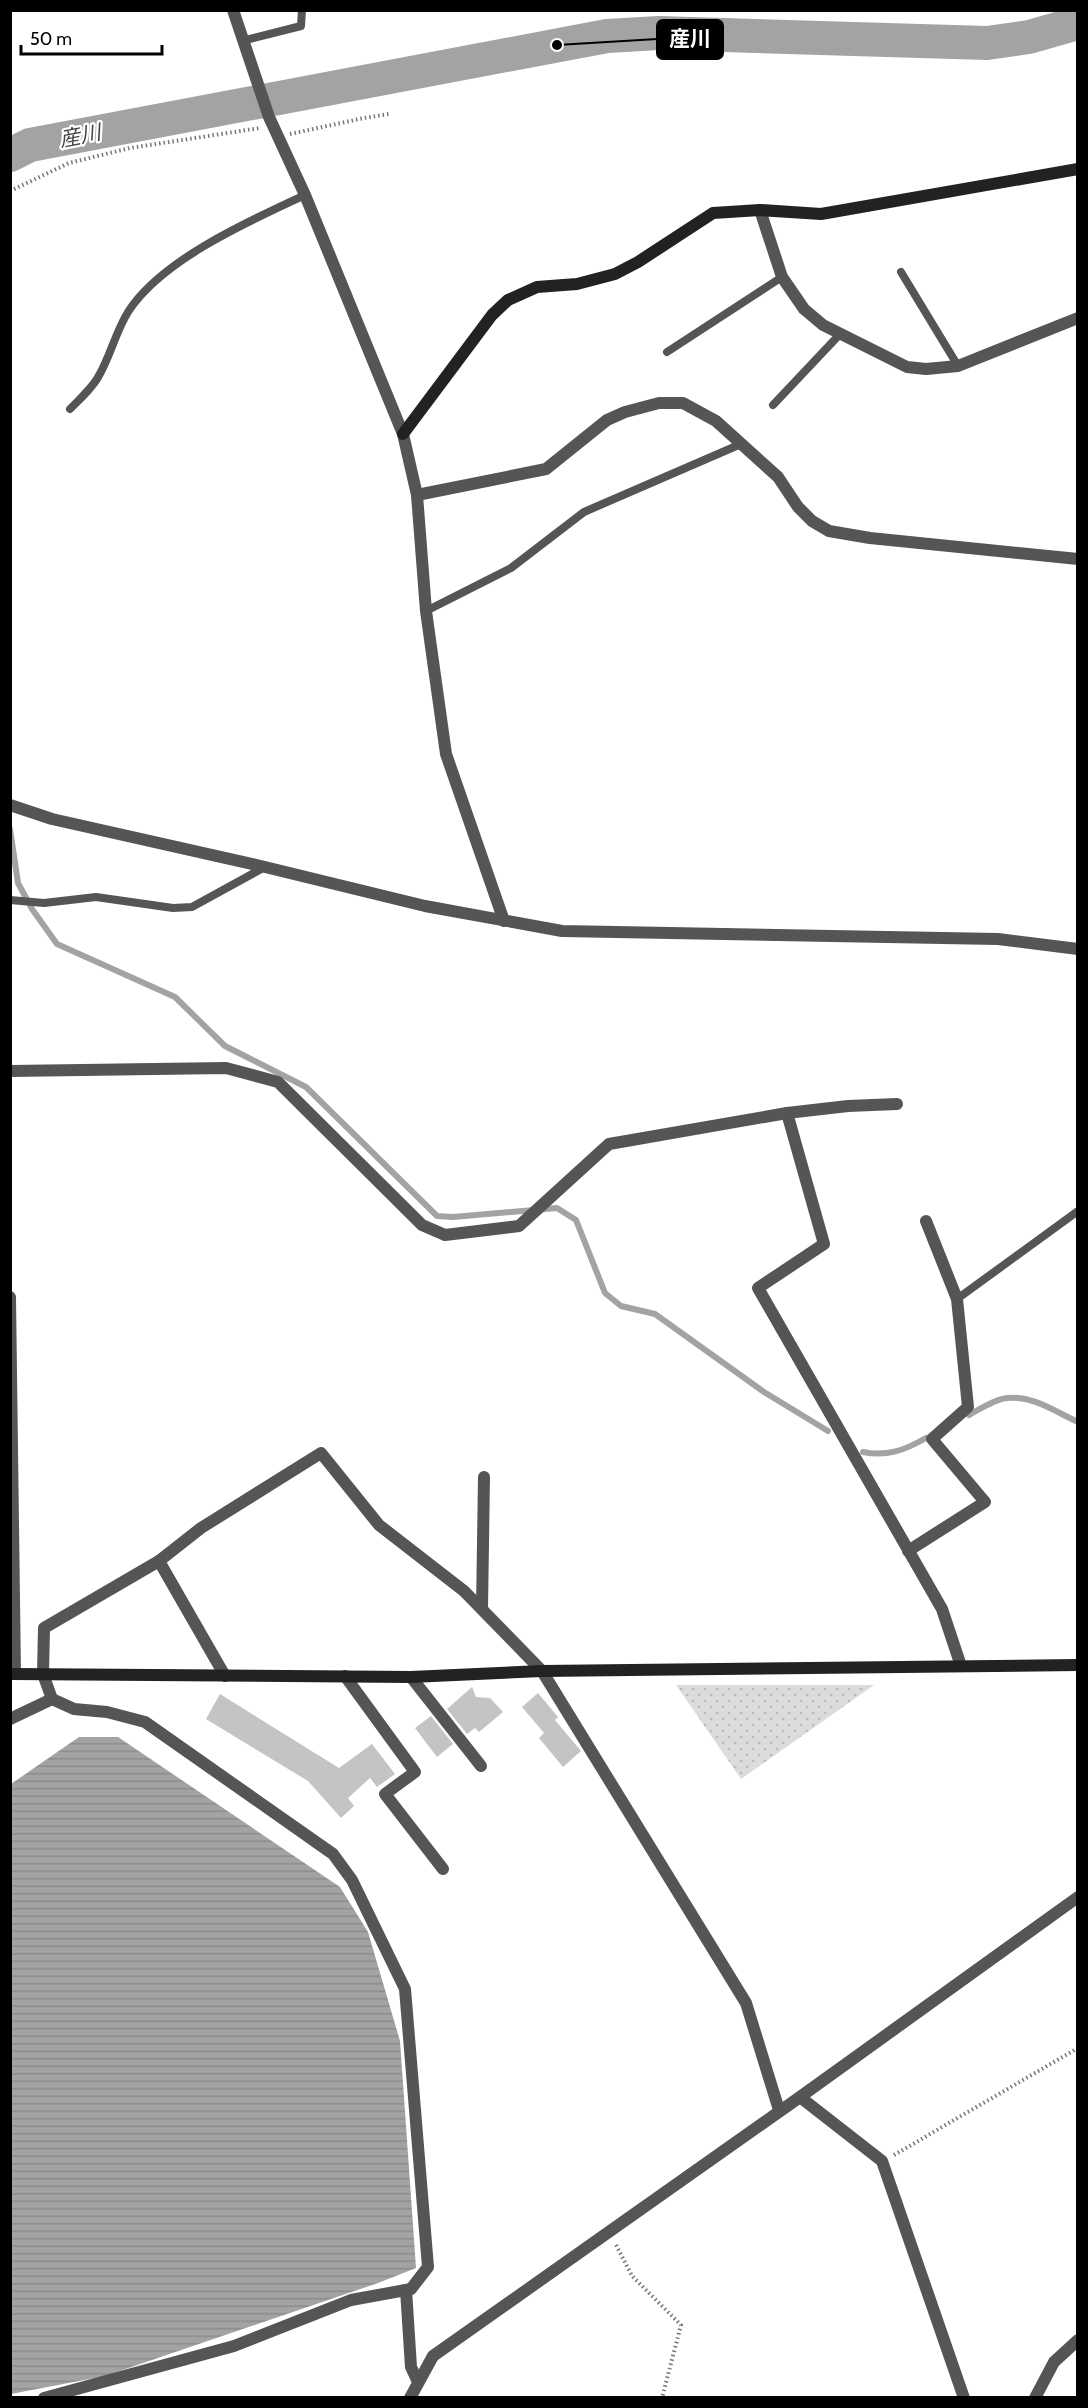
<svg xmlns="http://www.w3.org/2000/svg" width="1088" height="2408" font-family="Cabin,'Noto Sans JP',sans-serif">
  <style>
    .grass { fill: url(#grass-dots) }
    .water { fill: url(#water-rules) }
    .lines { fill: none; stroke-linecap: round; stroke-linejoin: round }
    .stream { stroke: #a3a3a3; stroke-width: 6 }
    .river { stroke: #a3a3a3; stroke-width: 34 }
    .building { fill: #c4c4c4 }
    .path { stroke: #777; stroke-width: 4; stroke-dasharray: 1.5 3; stroke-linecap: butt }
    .lane { stroke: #555; stroke-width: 8 }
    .street { stroke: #555; stroke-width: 12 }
    .secondary { stroke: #222; stroke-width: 12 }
    .labels { text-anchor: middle; stroke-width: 4.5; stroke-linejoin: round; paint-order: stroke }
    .water-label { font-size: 21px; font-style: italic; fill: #444; stroke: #fff }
    .leader { fill: none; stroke: #000; stroke-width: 2 }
    .callout-dot { fill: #000; stroke: #fff; stroke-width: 2 }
    .callout { fill: #000; stroke: #000; stroke-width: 2 }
    .callout-label { font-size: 21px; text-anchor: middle; font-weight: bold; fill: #fff }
  </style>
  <defs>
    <pattern id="grass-dots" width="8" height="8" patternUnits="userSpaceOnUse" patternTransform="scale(1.5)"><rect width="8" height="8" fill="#dcdcdc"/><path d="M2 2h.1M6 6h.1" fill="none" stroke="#bbb" stroke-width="1.8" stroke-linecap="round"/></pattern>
    <pattern id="water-rules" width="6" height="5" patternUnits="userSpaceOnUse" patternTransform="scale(1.5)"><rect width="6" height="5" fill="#a3a3a3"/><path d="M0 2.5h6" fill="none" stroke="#8b8b8b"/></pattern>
  </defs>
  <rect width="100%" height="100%" fill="#fff"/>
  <polygon class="grass" points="676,1685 874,1685 741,1779"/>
  <polygon class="water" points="79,1737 118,1737 340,1887 368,1932 400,2041 416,2268 378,2283 105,2376 11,2394 11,1784"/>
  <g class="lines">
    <g class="stream">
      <polyline points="10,829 18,883 32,909 57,944 175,997 225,1046 306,1087 437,1216 453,1217 557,1208 576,1220 605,1293 621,1306 655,1314 764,1392 828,1431"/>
      <path d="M969,1415C980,1409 995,1399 1007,1398C1032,1395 1056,1412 1078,1422"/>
      <path d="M863,1452C887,1457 905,1450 926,1438"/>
    </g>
    <polyline class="river" points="10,155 30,145 607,36 659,33 987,43 1029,37 1078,23"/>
  </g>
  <g class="building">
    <polygon points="472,1687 476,1697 490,1698 503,1712 479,1732 475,1728 467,1734 447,1709"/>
    <polygon points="538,1693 558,1717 555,1720 581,1751 563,1767 539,1738 544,1733 522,1707"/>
    <polygon points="220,1694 339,1768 372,1744 395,1774 377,1787 370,1778 348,1798 354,1806 341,1818 308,1781 206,1719"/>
    <polygon points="431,1716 453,1744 437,1757 415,1728"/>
  </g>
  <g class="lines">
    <g class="path">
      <polyline points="290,134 364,118 389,114"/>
      <polyline points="10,191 69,163 130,148 260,128"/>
      <polyline points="894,2155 1078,2048"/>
      <polyline points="616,2245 632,2276 681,2325 662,2398"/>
    </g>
    <g class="lane">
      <polyline points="242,41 301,26 302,10"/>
      <polyline points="901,272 958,366"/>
      <polyline points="667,352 782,277"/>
      <polyline points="773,405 841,333"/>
      <path d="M70,409C79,400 90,390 97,379C110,358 115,333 128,312C161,260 249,221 305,195"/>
      <polyline points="426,611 511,568 584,512 741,444"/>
      <polyline points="10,900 44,903 96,897 173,908 192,907 265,867"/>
      <polyline points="957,1299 1078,1211"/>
    </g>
    <g class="street">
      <polyline points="233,10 269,117 305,195 403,434 417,495 426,611 446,754 504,921"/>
      <polyline points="760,210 782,277 804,309 823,325 907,367 926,369 958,366 1078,318"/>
      <polyline points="417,495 546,469 607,420 625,412 659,403 683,403 716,421 778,477 798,507 812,521 829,531 870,538 1078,559"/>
      <polyline points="10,805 52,819 265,867 425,906 562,931 998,939 1078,949"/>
      <polyline points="10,1071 226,1068 278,1082 422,1225 445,1235 519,1226 609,1144 787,1113 848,1106 897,1104"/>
      <polyline points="787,1113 824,1244 758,1288 942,1609 961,1666"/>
      <polyline points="10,1297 15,1674"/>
      <polyline points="908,1551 985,1502 932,1439 968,1407 957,1299 926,1221"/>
      <polyline points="482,1609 484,1477"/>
      <polyline points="225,1676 159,1561 201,1528 321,1453 379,1525 464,1591 542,1671 746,2003 779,2110"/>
      <polyline points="345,1676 415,1772 385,1794 443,1869"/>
      <polyline points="411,1677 481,1766"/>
      <polyline points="10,1719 52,1699 43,1674 44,1628 159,1561"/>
      <polyline points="800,2097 882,2161 964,2398"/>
      <polyline points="406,2290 411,2367 418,2382"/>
      <polyline points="44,2398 234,2346 351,2300 411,2289 428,2267 405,1989 352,1880 333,1854 145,1722 107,1712 74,1709 52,1699"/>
      <polyline points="410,2398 433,2356 800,2097 1078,1897"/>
      <polyline points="1035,2398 1054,2362 1078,2340"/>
    </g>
    <g class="secondary">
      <polyline points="403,434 492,315 508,300 537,287 577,284 615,274 638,262 713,213 760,210 821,214 1078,169"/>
      <polyline points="10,1674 411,1677 542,1671 1078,1665"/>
    </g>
  </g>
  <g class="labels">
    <g class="water-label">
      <text transform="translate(80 136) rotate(-11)" y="7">産川</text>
    </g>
  </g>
  <path class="leader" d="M557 45L657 39"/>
  <circle class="callout-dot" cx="557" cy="45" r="6"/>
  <rect class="callout" x="657" y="20" width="66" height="39" rx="6"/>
  <g class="callout-label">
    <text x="690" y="46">産川</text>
  </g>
  <rect width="1088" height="2408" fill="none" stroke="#000000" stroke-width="24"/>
  <path d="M21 45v9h141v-9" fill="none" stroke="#000000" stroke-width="3"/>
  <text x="30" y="45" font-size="18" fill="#000000" stroke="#ffffff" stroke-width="4.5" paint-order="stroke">50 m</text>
</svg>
